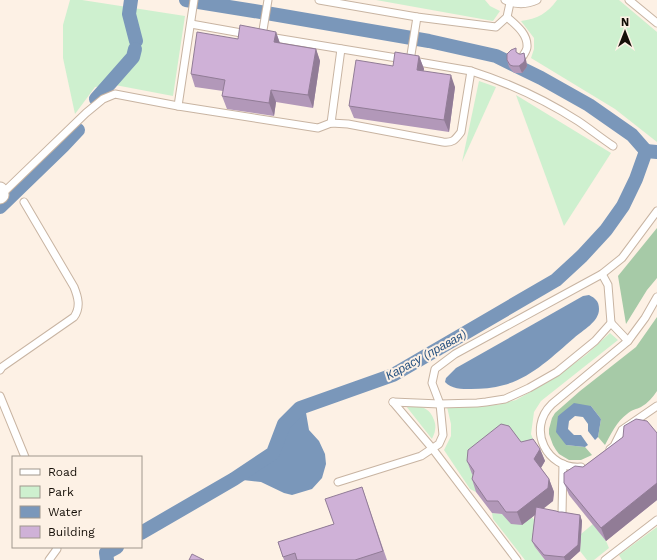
<svg xmlns="http://www.w3.org/2000/svg" width="657" height="560" font-family="'Work Sans',sans-serif">
  <style>
    .green { fill: #cef0cf }
    .forest { fill: #a6caa7 }
    .water { fill: #7a97ba }
    .lines { fill: none; stroke-linecap: round; stroke-linejoin: round }
    .canal { stroke: #7a97ba; stroke-width: 14 }
    .lane-casing { stroke: #c8b4a2; stroke-width: 9 }
    .street-casing { stroke: #c8b4a2; stroke-width: 17 }
    .lane { stroke: #fff; stroke-width: 7 }
    .street { stroke: #fff; stroke-width: 15 }
    .wall { fill: #b298b9 }
    .shaded-wall { fill: #917c96 }
    .building { fill: #cfb1d7; stroke: #917c96 }
    .labels { text-anchor: middle; stroke-width: 4; stroke-linejoin: round; paint-order: stroke }
    .water-label { font-size: 12px; font-style: italic; fill: #265180; stroke: #fdf1e5 }
  </style>
  <rect width="100%" height="100%" fill="#fdf1e5"/>
  <g class="green">
    <polygon points="70,0 82,0 185,16 173,96 115,85 95,87 75,114 63,58 63,25"/>
    <polygon points="376,0 485,0 490,6 500,11 493,21"/>
    <path d="M557,0H619L657,32V142L615,109L531,58L534,49V38L521,21C537,19 548,13 557,0Z"/>
    <polygon points="479,81 496,87 462,162"/>
    <polygon points="516,95 611,153 564,226"/>
    <polygon points="610,333 618,340 541,401 534,412 531,434 538,452 479,483 476,492 470,489 444,450 451,436 451,424 447,407 497,405 516,400 553,379 586,355"/>
    <path d="M413,405C424,407 430,409 434,420C435,423 436,426 435,430C435,433 433,436 432,439L406,406Z"/>
    <polygon points="492,513 532,517 539,526 535,547 545,560 525,560 493,519"/>
    <polygon points="593,524 606,541 609,548 594,560 587,560 580,551 581,534"/>
    <polygon points="657,527 657,560 622,560 619,555"/>
  </g>
  <g class="forest">
    <polygon points="657,228 657,278 647,290 626,324 618,276"/>
    <path d="M657,317V391C653,397 648,403 641,407C637,409 631,410 627,414C617,421 611,434 605,445L598,437L601,419L591,406L558,416L566,445L585,447L592,455L581,460H569L559,454L556,450L553,445L549,434V429L552,418L555,413L580,391L636,347Z"/>
  </g>
  <g class="water">
    <path d="M589,295C595,298 599,301 599,309C599,322 583,330 574,338C553,356 531,378 504,385C493,388 482,389 471,389C462,389 451,389 445,382L446,378L456,368L583,296Z"/>
    <polygon points="574,403 591,406 601,419 598,437 595,440 588,431 588,424 583,417 575,416 569,421 568,429 574,435 581,435 588,445 585,447 566,445 556,432 558,416"/>
    <polygon points="305,407 309,430 319,441 325,454 326,464 322,478 312,489 292,495 284,493 261,482 234,479 273,453 284,424 300,408"/>
  </g>
  <g class="lines">
    <g class="canal">
      <polyline points="131,0 129,14 136,41"/>
      <polyline points="186,0 254,11 429,41 496,56 541,78 589,105 632,135 646,151"/>
      <polyline points="96,99 133,57 135,49"/>
      <polyline points="0,207 63,146 78,130"/>
      <polyline points="141,533 234,479 273,453 284,424 300,408 393,375 556,280 582,256 606,230 623,206 636,179 646,151 657,152"/>
      <polyline points="107,560 106,553 117,547"/>
    </g>
    <g class="lane-casing">
      <g id="lane">
        <path d="M194,0L178,106L318,128L331,123L348,124L443,142C453,143 455,140 461,132L471,71L413,61"/>
        <polyline points="319,0 417,17 496,27 507,17 510,3"/>
        <path d="M505,0C516,5 526,5 537,0"/>
        <polyline points="629,0 657,23"/>
        <path d="M507,17C516,25 528,34 527,47C527,50 524,54 523,56"/>
        <polyline points="191,24 247,34"/>
        <polyline points="262,36 268,0"/>
        <polyline points="269,37 403,59"/>
        <polyline points="410,61 417,17"/>
        <path d="M471,71C509,83 545,100 578,121C590,129 601,138 613,146"/>
        <polyline points="331,123 341,49"/>
        <polyline points="1,195 86,113 103,99 115,94 178,106"/>
        <polyline points="611,323 628,341"/>
        <path d="M0,370L2,367L74,317C81,307 78,297 74,287L24,202"/>
        <polyline points="0,396 25,457"/>
        <polyline points="393,402 440,404 477,403 486,402 505,399 529,388 557,372 595,341 611,323 608,285 602,274"/>
        <polyline points="393,402 432,448 517,560"/>
        <polyline points="610,449 614,446 622,430 657,406"/>
        <path d="M581,467C547,470 526,429 552,404L628,341L645,318L657,297"/>
        <polyline points="338,482 421,456 439,444 443,435 440,404 432,383 435,369 455,354 602,274 622,258 657,211"/>
        <polyline points="562,514 563,464"/>
        <polyline points="49,560 57,549 56,547"/>
        <polyline points="605,560 657,520"/>
      </g>
    </g>
    <g class="street-casing">
      <polyline id="street" points="0,190 1,195 0,196"/>
    </g>
    <use href="#lane" class="lane"/>
    <use href="#street" class="street"/>
  </g>
  <g class="wall">
    <polygon points="276,32 280,43 316,49 320,61 313,108 276,102 274,116 227,109 222,96 223,91 195,87 191,74 238,39"/>
    <polygon points="517,53 526,60 527,66 526,68 522,73 515,73 513,72 509,67 507,60"/>
    <polygon points="419,56 424,69 423,71 455,87 449,132 354,118 349,106 393,66"/>
    <polygon points="657,433 657,500 606,541 569,495 564,483 583,467 623,437"/>
    <polygon points="540,449 545,461 541,468 549,479 554,492 553,501 543,509 559,512 580,515 582,521 580,551 570,560 545,560 535,547 532,541 535,515 522,525 511,524 502,514 492,513 476,492 472,479 473,475 472,474 467,461"/>
    <polygon points="362,487 387,560 284,560 278,542 334,524"/>
  </g>
  <g class="shaded-wall">
    <polygon points="276,32 280,44 274,42"/>
    <polygon points="316,49 320,61 313,108 308,95"/>
    <polygon points="524,53 526,60 527,66 526,68 522,73 519,66"/>
    <polygon points="419,56 424,69 421,82 417,70"/>
    <polygon points="451,75 455,87 449,132 444,120"/>
    <polygon points="271,90 276,102 274,116 269,103"/>
    <polygon points="540,449 545,461 539,471 534,459"/>
    <polygon points="549,479 554,492 553,501 522,525 517,512"/>
    <polygon points="657,483 657,500 606,541 601,528"/>
    <polygon points="580,515 582,521 580,551 570,560 565,560 564,557"/>
  </g>
  <g class="building">
    <polygon points="240,25 276,32 274,42 316,49 308,95 271,90 269,103 222,96 225,80 191,74 197,32 238,39"/>
    <polygon points="516,48 516,52 519,54 521,54 524,53 525,59 524,62 519,66 513,66 510,65 507,60 507,54 511,50"/>
    <polygon points="395,52 419,56 417,70 451,75 444,120 349,106 356,60 393,66"/>
    <polygon points="636,419 647,421 657,433 657,483 601,528 564,483 564,473 575,466 583,467 623,437 624,426"/>
    <polygon points="501,424 509,426 521,442 533,439 540,449 534,459 549,479 548,488 517,512 506,512 498,501 487,501 472,479 474,471 467,461 468,450"/>
    <polygon points="362,487 383,551 355,560 297,560 295,553 283,557 278,542 334,524 325,499"/>
    <polygon points="536,507 556,511 559,512 562,512 580,515 578,545 564,557 544,555 532,541"/>
    <polygon points="192,554 204,560 189,560"/>
  </g>
  <g class="labels">
    <g class="water-label">
      <text transform="translate(426 355) rotate(-29)" y="4">Карасу (правая)</text>
    </g>
  </g>
  <rect x="12" y="456" width="130" height="92" fill="#fdf1e5" stroke="#a0978d"/>
  <rect x="20" y="469" width="20" height="6" fill="#ffffff" stroke="#a0978d"/>
  <text x="48" y="476" font-size="12" fill="#150f08">Road</text>
  <rect x="20" y="486" width="20" height="12" fill="#cef0cf" stroke="#a0978d"/>
  <text x="48" y="496" font-size="12" fill="#150f08">Park</text>
  <rect x="20" y="506" width="20" height="12" fill="#7a97ba" stroke="#a0978d"/>
  <text x="48" y="516" font-size="12" fill="#150f08">Water</text>
  <rect x="20" y="526" width="20" height="12" fill="#cfb1d7" stroke="#a0978d"/>
  <text x="48" y="536" font-size="12" fill="#150f08">Building</text>
  <g transform="translate(625 32)" stroke="#fdf1e5" stroke-width="3" paint-order="stroke">
  <path d="M0-3L7 15L0 10L-7 15Z" fill="#150f08"/>
  <text y="-6" font-size="11" font-weight="bold" text-anchor="middle" fill="#150f08">N</text>
  </g>
</svg>
